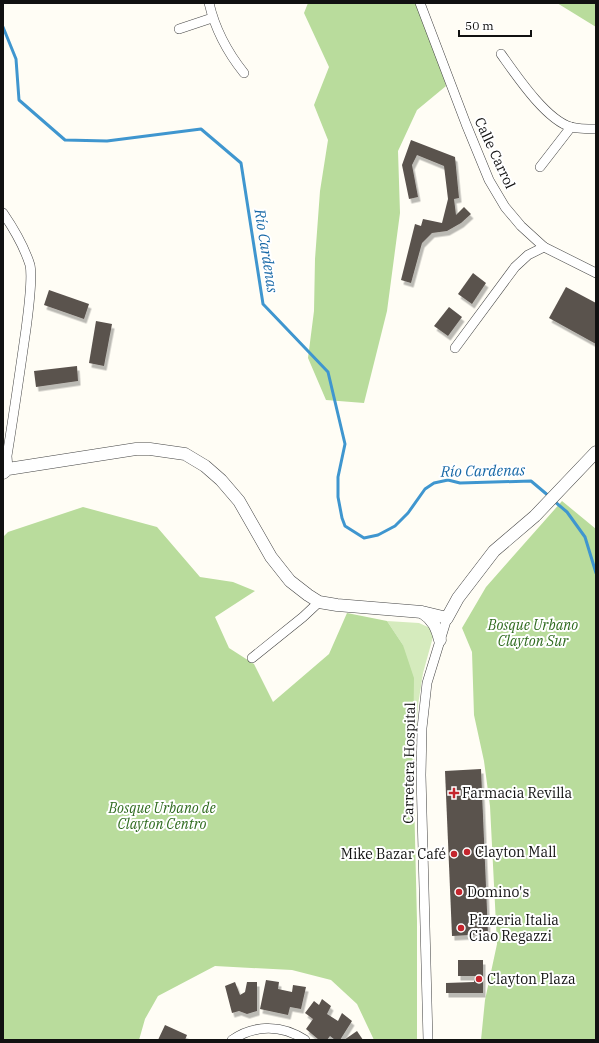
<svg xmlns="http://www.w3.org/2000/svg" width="599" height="1043" font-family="'IBM Plex Serif',serif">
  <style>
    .green { fill: #d5ebbd }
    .forest { fill: #b9dc9c }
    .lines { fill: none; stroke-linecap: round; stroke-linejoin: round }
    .stream { stroke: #3f96cf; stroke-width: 3 }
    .building { fill: #5a524d; filter: url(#shadow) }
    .minor-casing { stroke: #444; stroke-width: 10 }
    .tertiary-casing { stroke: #444; stroke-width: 13 }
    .minor { stroke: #fff; stroke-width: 9 }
    .tertiary { stroke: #fff; stroke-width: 12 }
    .poi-dot { fill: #c4262e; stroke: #fff; stroke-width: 1.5 }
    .labels { text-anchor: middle; stroke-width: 4; stroke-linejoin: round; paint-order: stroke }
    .street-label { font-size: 14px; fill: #111; stroke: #fff }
    .park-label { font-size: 14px; font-style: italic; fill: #2f6b1f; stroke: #fff }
    .poi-label { font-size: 14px; fill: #111; stroke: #fff; text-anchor: start }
    .water-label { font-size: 15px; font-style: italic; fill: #1768a6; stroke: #fff }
  </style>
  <defs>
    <filter id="shadow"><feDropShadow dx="2.5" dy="4.5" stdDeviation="0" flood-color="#0004"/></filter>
  </defs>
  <rect width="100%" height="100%" fill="#fffdf5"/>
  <polygon class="green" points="387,621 419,623 430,628 433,637 423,673 418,705 414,770 403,645"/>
  <g class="forest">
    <polygon points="308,3 421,3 427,10 446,86 417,110 398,151 400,213 387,311 364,403 326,400 308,358 314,311 315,259 320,191 328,140 314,105 329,67 304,13"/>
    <polygon points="557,3 596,3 596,27"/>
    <polygon points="562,501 596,529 596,1040 481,1040 485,1000 497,944 490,806 484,761 474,715 472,652 462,628 486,587"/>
    <polygon points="83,507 157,527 200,577 233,582 255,591 215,617 229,648 254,664 273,702 329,654 347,613 387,621 403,645 414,678 413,754 417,921 417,1040 374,1040 357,1004 331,980 292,970 215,966 158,996 145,1019 139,1040 3,1040 3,537 8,532"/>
  </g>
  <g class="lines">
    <g class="stream">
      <polyline points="3,27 16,59 19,100 65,140 107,141 201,129 241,163 263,304 328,372 345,444 338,477 338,497 342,518 345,526 364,538 378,535 395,526 408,513 425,489 434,483 448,480 460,483 531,481 550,497"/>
      <polyline points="554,501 567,512 585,537 596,573"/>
    </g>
  </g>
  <g class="building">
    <polygon points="411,140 455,157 459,198 454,199 456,215 464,207 471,214 461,223 447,231 432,233 422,243 411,283 401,280 415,224 421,226 423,219 442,223 448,199 444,166 417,155 412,165 418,197 409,199 402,165"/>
    <polygon points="473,273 486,283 472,304 458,294"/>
    <polygon points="566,287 596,303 596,344 549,318"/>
    <polygon points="49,290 89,304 84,319 44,305"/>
    <polygon points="449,307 462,317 448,336 434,326"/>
    <polygon points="96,321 112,324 104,366 89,363"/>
    <polygon points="77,366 78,381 36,387 34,371"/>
    <polygon points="481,769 488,934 452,936 445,771"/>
    <polygon points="458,960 483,960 483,993 446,993 446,983 474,982 475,976 458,976"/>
    <polygon points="266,980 279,982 278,989 292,992 293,985 306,987 301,1009 290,1007 288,1015 260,1009"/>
    <polygon points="235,982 240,995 245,992 247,982 257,982 257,1011 247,1014 239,1011 232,1013 225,986"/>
    <polygon points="322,999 331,1006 327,1014 338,1021 342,1013 352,1021 340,1040 335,1040 330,1036 327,1040 319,1040 306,1029 313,1019 305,1013 314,1001 319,1005"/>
    <polygon points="165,1025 187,1035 185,1040 158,1040"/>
    <polygon points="357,1031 363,1040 344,1040"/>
  </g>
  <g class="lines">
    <g class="minor-casing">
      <g id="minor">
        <path d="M209,3C215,29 228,53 244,73"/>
        <polyline points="420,3 466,124 489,180 505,207 521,226 544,247 596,273"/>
        <polyline points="179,29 212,18"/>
        <path d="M501,54C516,75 546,120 571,127C579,129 588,129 596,129"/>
        <polyline points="540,167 571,127"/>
        <path d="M3,213C14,229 24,246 30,265C33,279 28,313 26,329C20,371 14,413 7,456L8,469"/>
        <polyline points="455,348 515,267 528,255 544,247"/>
        <polyline points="252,658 303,617 319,602"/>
        <path d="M232,1040C255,1024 283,1025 305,1040"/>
        <polyline points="428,1040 421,775 422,728 427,683 447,618"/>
      </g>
    </g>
    <g class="tertiary-casing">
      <g id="tertiary">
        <polyline points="3,473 8,469 136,449 150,449 185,454 205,466 221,480 239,501 271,557 290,581 308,595 319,602 337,605 422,612 447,618 458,598 494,551 535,516 596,452"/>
        <path d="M423,613C433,619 437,628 440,640"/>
      </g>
    </g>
    <use href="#minor" class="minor"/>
    <use href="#tertiary" class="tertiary"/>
  </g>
  <g class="poi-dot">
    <path d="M452 787h4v4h4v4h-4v4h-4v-4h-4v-4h4z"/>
    <circle cx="467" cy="852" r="4"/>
    <circle cx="454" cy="854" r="4"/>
    <circle cx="459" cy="892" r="4"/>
    <circle cx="461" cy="928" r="4"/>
    <circle cx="479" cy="979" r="4"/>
  </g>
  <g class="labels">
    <g class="street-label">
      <text transform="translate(495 153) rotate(65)" y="5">Calle Carrol</text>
      <text transform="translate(409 763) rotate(-89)" y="5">Carretera Hospital</text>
    </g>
    <g class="park-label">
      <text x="533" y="630">Bosque Urbano<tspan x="533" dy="16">Clayton Sur</tspan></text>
      <text x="162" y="813">Bosque Urbano de<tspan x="162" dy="16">Clayton Centro</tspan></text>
    </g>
    <g class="poi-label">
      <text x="462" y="798">Farmacia Revilla</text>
      <text x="475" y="857">Clayton Mall</text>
      <text x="446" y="859" text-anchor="end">Mike Bazar Café</text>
      <text x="467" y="897">Domino's</text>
      <text x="469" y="925">Pizzeria Italia<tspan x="469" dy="16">Ciao Regazzi</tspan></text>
      <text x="487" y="984">Clayton Plaza</text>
    </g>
    <g class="water-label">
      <text transform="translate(266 251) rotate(81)" y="5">Río Cardenas</text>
      <text transform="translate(483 471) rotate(-1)" y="5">Río Cardenas</text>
    </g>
  </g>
  <rect width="599" height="1043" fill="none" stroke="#111111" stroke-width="8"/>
  <path d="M459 30v6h72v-6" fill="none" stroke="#111111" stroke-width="2"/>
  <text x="465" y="30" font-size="12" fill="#111111" stroke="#ffffff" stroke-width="3" paint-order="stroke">50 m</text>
</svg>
